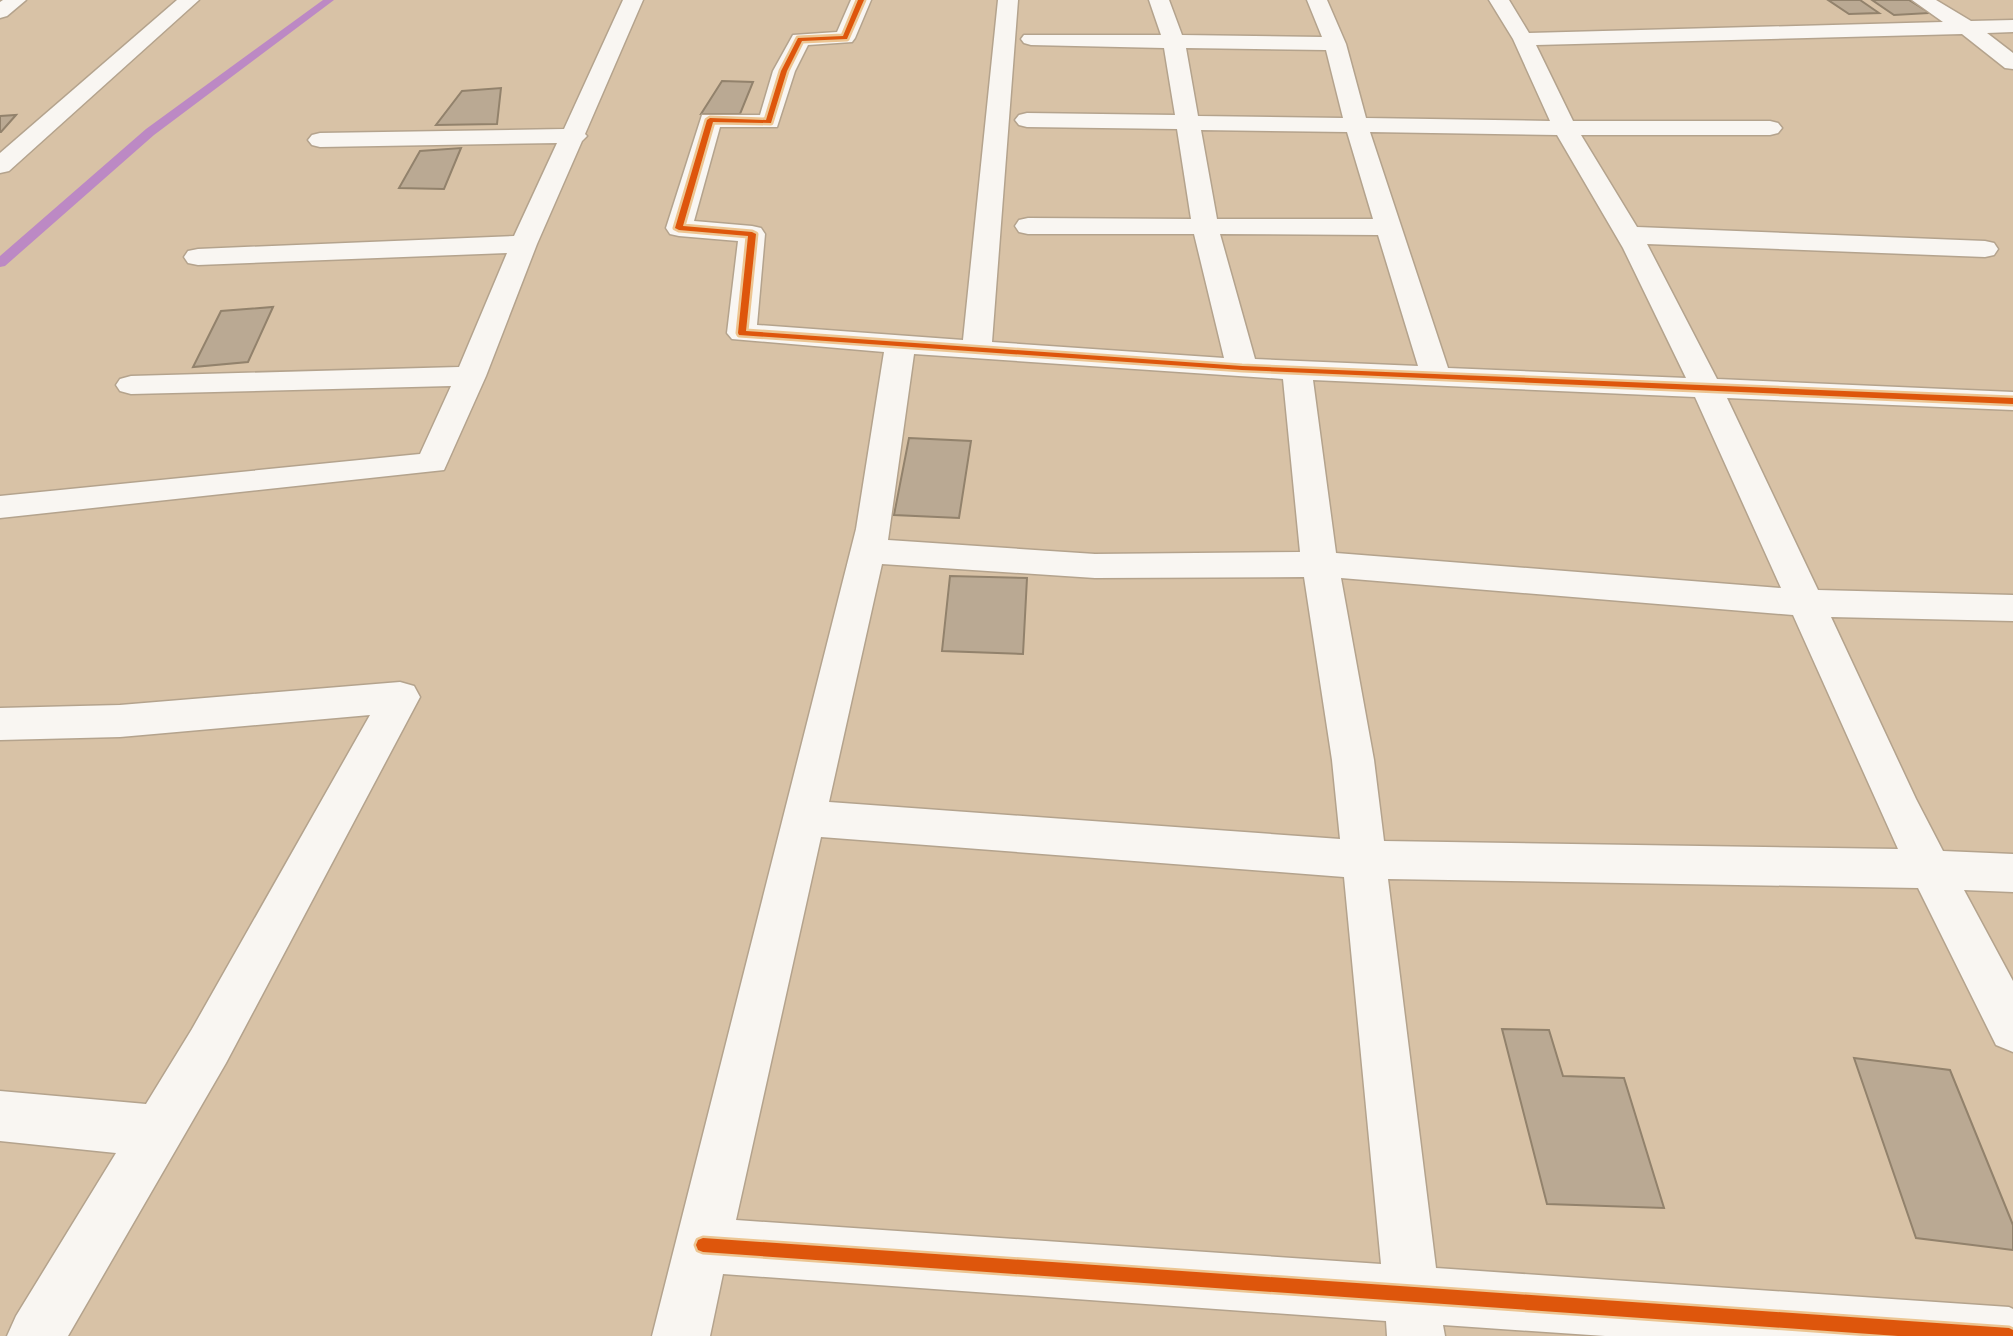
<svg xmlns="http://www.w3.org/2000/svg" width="2013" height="1336" font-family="Barlow,sans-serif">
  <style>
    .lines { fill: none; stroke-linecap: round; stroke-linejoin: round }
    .stream { fill: #bc89c4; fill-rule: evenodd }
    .building { fill: #baa993; stroke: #92826c; stroke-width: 2 }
    .street-casing { stroke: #b4a38d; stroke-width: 3 }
    .street { fill: #f9f6f2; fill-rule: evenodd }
    .cycleway-casing { stroke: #ecc592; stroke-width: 5 }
    .cycleway { fill: #de560c; fill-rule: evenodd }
  </style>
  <rect width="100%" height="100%" fill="#d8c2a6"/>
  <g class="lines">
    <polygon class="stream" points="323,0 334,0 154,135 5,266 0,267 0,256 146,129"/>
  </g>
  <g class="building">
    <polygon points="1828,0 1860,0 1879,13 1849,14"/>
    <polygon points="1872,0 1909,0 1930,13 1894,15"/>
    <polygon points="722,81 753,82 740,114 701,114"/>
    <polygon points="501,88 497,124 436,125 462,91"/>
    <polygon points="16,115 1,132 0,132 0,116"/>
    <polygon points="461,148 444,189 399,188 420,151"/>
    <polygon points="273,307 248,362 193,367 221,311"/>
    <polygon points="909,438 971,441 959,518 894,515"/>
    <polygon points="950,576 1027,578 1023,654 942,651"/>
    <polygon points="1502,1029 1549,1030 1563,1076 1624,1078 1664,1208 1547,1204"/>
    <polygon points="1854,1058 1950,1070 2013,1225 2013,1250 1916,1238"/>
  </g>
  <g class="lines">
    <g class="street-casing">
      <g id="street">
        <polygon points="3,0 26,0 7,16 0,18 0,2"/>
        <polygon points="177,0 199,0 9,171 0,173 0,153"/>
        <polygon points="623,0 643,0 585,134 587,136 582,141 537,244 486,376 444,470 0,518 0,496 420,454 451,386 131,394 120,391 116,385 120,379 131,376 459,367 507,253 198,265 188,263 184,257 188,251 198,249 514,236 557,143 320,147 312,145 308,140 312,135 320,133 564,129"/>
        <path d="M851,0H871L855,38L852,42L808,45L795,71L777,127H720L694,221L752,226L761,228L765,234L757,325L963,340L998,0H1018L992,342L1224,358L1194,234H1028L1019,232L1015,226L1019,220L1028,218L1191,219L1177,129L1027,127L1019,125L1015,120L1019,115L1027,113L1175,115L1164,48L1031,45L1024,43L1021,39L1024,35H1161L1149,0H1169L1182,35L1322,37L1307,0H1327L1346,44L1366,118L1550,121L1513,39L1489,0H1509L1529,33L1943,22L1912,0H1936L1971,21L2013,20V32L1987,33L2013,53V69L2005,68L1962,34L1536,45L1573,121H1770L1778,123L1782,128L1778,133L1770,135H1581L1637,227L1985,241L1994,243L1998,249L1994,255L1985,257L1647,244L1717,379L2013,392V410L1727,398L1818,590L2013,595V621L1831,617L1916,799L1943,851L2013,854V892L1964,890L2013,981V1052L1996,1045L1918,888L1388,879L1436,1268L2009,1307L2013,1309V1336H1605L1443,1325L1445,1336H1387L1386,1321L723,1274L710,1336H652L856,529L884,352L732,339L727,333L738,241L679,236L670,234L666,228L702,115H760L773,71L793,35L837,32ZM1186,48L1326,50L1343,118L1198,116ZM1201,130L1347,132L1373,219H1217ZM1370,132L1557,135L1623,248L1686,378L1448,368ZM1220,234L1378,235L1418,366L1255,359ZM914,354L1283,379L1300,552L1095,554L888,540ZM1313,380L1695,397L1781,588L1336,553ZM882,564L1095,578L1304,577L1332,760L1340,839L829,802ZM1341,578L1793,615L1898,849L1384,841L1374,760ZM821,837L1344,877L1381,1264L736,1220Z"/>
        <polygon points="400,682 414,686 420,697 226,1063 68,1336 7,1336 16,1316 116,1153 0,1141 0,1091 146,1104 192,1029 370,715 120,737 0,740 0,708 120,705"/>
      </g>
    </g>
    <use href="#street" class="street"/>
    <g class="cycleway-casing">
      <g id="cycleway">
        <polygon points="858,0 864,0 847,39 802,41 787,71 771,123 713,122 683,226 752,232 756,234 746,331 1242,366 2013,398 2013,404 1242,370 739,335 738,333 748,236 679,230 675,228 707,120 710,118 766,120 781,71 798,38 843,36"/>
        <polygon points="703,1238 2009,1328 2013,1330 2013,1336 1898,1336 703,1252 698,1250 696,1245 698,1240"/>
      </g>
    </g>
    <use href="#cycleway" class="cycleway"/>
  </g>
</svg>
